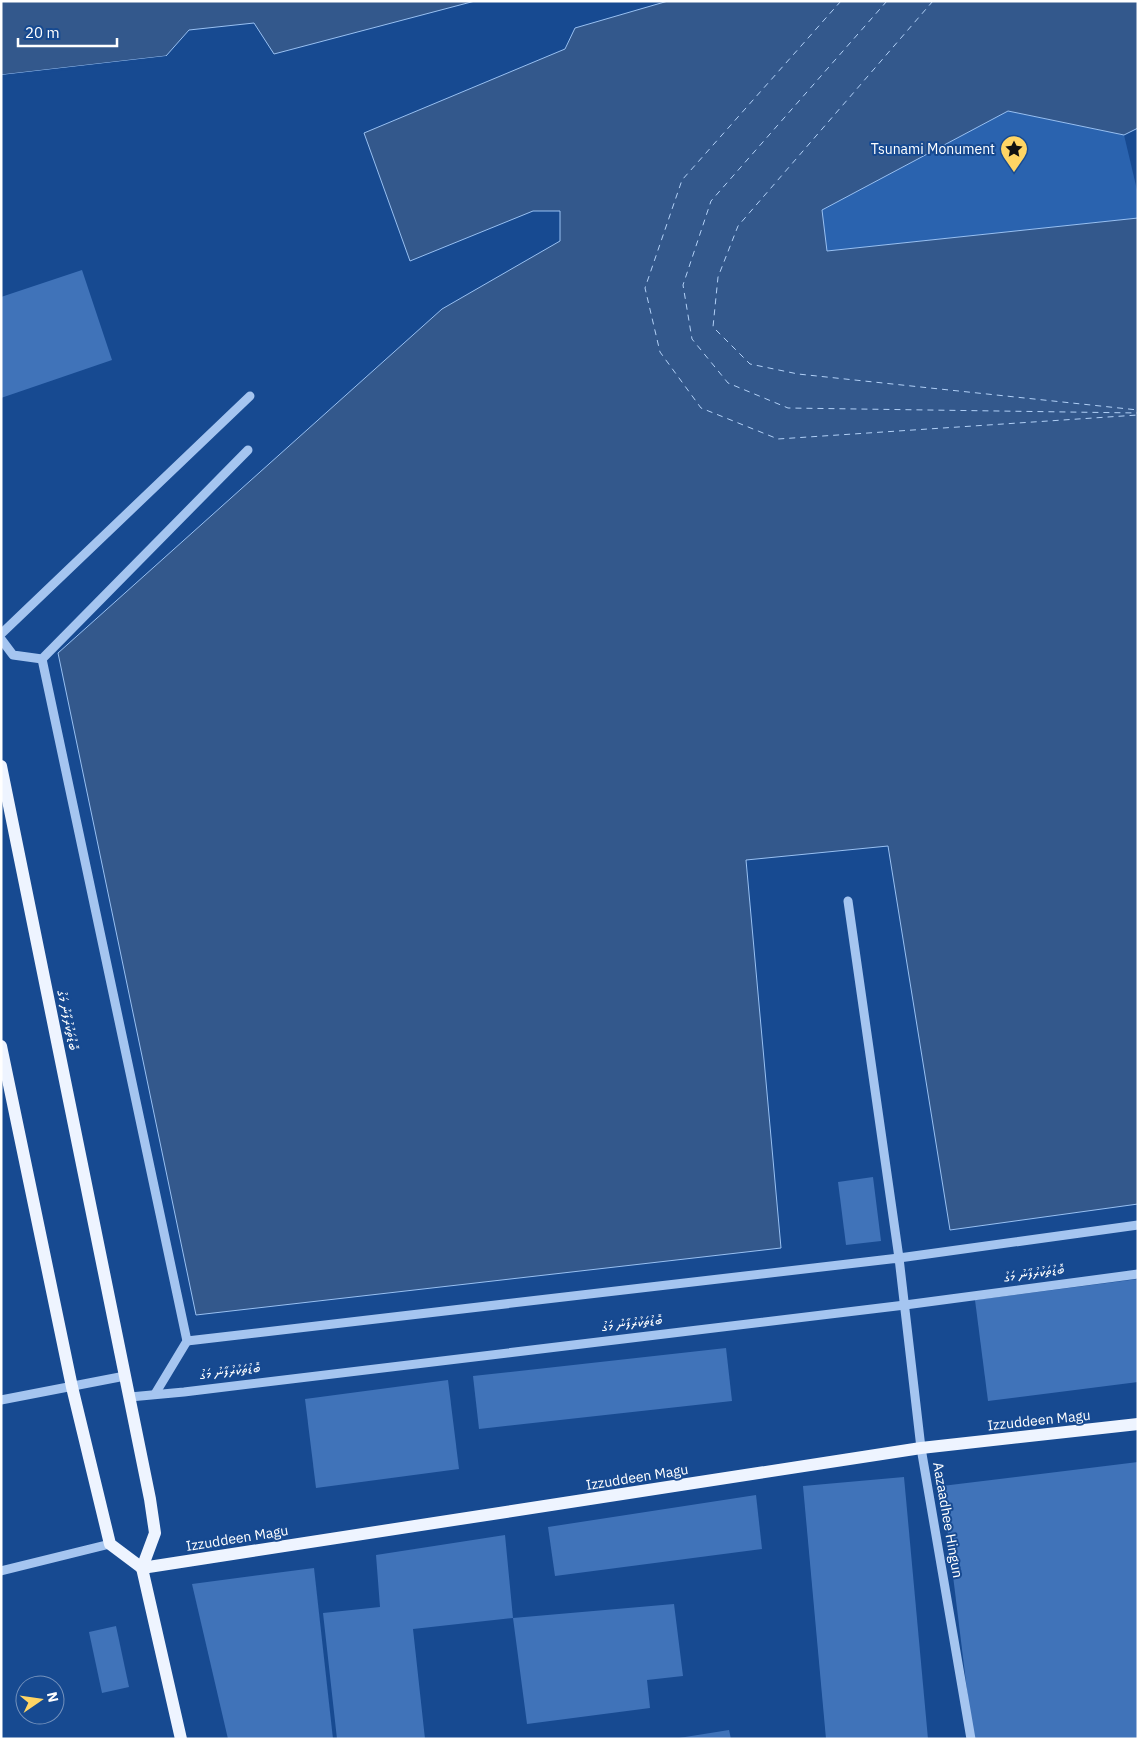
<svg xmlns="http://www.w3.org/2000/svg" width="1139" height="1740" font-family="'IBM Plex Sans','Noto Sans Thaana',sans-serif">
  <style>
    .green { fill: #2a63af }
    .water { fill: #33588c; stroke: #98c0f2 }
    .pier { fill: #174a91 }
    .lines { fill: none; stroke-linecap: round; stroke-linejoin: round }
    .ferry { stroke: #b1d0f7; stroke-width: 1; stroke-dasharray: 6 5; stroke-linecap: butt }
    .building { fill: #4073b9 }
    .minor { stroke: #a5c5f0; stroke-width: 9 }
    .major { stroke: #eef4ff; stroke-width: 12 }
    .labels { text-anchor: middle; stroke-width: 4; stroke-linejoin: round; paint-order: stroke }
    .poi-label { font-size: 14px; fill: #fff; stroke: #174a91; text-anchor: end }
    .street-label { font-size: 14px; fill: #fff; stroke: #174a91 }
  </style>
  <rect width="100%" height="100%" fill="#174a91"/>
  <polygon class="green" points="1008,111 1124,135 1138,194 1138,218 827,251 821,210"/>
  <g class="water">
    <polygon points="1,1 475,1 274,54 254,23 189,30 166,56 1,75"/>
    <polygon points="668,1 1138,1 1138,128 1124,135 1008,111 822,210 827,251 1138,218 1138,1204 950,1230 888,846 746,860 781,1248 196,1315 58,653 442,309 560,241 560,211 533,211 410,261 364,133 565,49 575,28"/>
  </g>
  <polygon class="pier" points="166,56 167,58 1,78 1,75"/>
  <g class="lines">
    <g class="ferry">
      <polyline points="841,1 682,180 645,288 660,352 701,408 778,439 1138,415"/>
      <polyline points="887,1 711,201 683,285 692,339 728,383 788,408 1138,413"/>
      <polyline points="933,1 738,226 718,277 713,327 750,364 798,374 1138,410"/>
    </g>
  </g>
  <g class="building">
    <polygon points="82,270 112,360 1,398 1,297"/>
    <polygon points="873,1177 881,1241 846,1245 838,1182"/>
    <polygon points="1138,1279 1138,1382 988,1401 975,1300"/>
    <polygon points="726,1348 732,1401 479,1429 473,1376"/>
    <polygon points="448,1380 459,1469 316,1488 305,1399"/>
    <polygon points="1138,1462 1138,1739 973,1739 942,1486"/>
    <polygon points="904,1477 928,1739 826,1739 803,1486"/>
    <polygon points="756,1495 762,1549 555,1576 548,1527"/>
    <polygon points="505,1535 513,1618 413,1629 425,1739 337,1739 323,1613 380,1607 376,1555"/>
    <polygon points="314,1568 333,1739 228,1739 192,1584"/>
    <polygon points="674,1604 683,1676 647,1680 650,1708 527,1724 513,1618"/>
    <polygon points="116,1626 129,1687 102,1693 89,1632"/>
    <polygon points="729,1730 731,1739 679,1739 679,1738"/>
  </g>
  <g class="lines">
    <g class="minor">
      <polyline points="1,634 250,396"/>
      <polyline points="1,639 13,655 42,659 248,450"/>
      <polyline points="42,659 187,1341 155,1394"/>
      <polyline points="848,901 899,1258 1138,1225"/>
      <polyline points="187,1341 899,1258 921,1448 971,1739"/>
      <polyline points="130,1397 184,1392 905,1305 1138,1274"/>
      <polyline points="1,1400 125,1376"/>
      <polyline points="1,1571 110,1544"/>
    </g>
    <g class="major">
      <polyline points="1,766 150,1499 155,1533 142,1568 181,1739"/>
      <polyline points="1,1046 72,1387 110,1544 142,1568"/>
      <polyline points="142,1568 921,1448 1138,1424"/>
    </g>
  </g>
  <defs>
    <g id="sight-pin" transform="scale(1.4375)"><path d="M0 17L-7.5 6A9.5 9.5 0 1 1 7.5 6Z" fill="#ffd564" stroke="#174a91"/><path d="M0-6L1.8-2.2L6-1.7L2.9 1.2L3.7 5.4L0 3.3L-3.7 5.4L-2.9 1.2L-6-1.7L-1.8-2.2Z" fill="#111"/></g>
  </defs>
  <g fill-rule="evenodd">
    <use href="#sight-pin" x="1014" y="149"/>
  </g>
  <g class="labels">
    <g class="poi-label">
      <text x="995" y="154">Tsunami Monument</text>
    </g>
    <g class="street-label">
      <text transform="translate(68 1020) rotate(78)" y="5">ބޮޑުތަކުރުފާނު މަގު</text>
      <text transform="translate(1034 1273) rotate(-8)" y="5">ބޮޑުތަކުރުފާނު މަގު</text>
      <text transform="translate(632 1323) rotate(-7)" y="5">ބޮޑުތަކުރުފާނު މަގު</text>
      <text transform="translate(230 1371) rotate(-7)" y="5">ބޮޑުތަކުރުފާނު މަގު</text>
      <text transform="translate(1039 1420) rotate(-6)" y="5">Izzuddeen Magu</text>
      <text transform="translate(637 1477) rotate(-9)" y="5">Izzuddeen Magu</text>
      <text transform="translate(948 1520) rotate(80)" y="5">Aazaadhee Hingun</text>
      <text transform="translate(237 1538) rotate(-9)" y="5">Izzuddeen Magu</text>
    </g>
  </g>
  <rect width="1139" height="1740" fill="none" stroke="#ffffff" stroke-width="5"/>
  <g transform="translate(40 1700) rotate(77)"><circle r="24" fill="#174a91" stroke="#7492bd"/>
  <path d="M0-4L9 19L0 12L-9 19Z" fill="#ffd564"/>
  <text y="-8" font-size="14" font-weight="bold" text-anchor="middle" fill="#ffffff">N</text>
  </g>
  <path d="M18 38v8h99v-8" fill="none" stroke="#ffffff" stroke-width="2.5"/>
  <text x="25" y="38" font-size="15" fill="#ffffff" stroke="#174a91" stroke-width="4" paint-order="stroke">20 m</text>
</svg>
